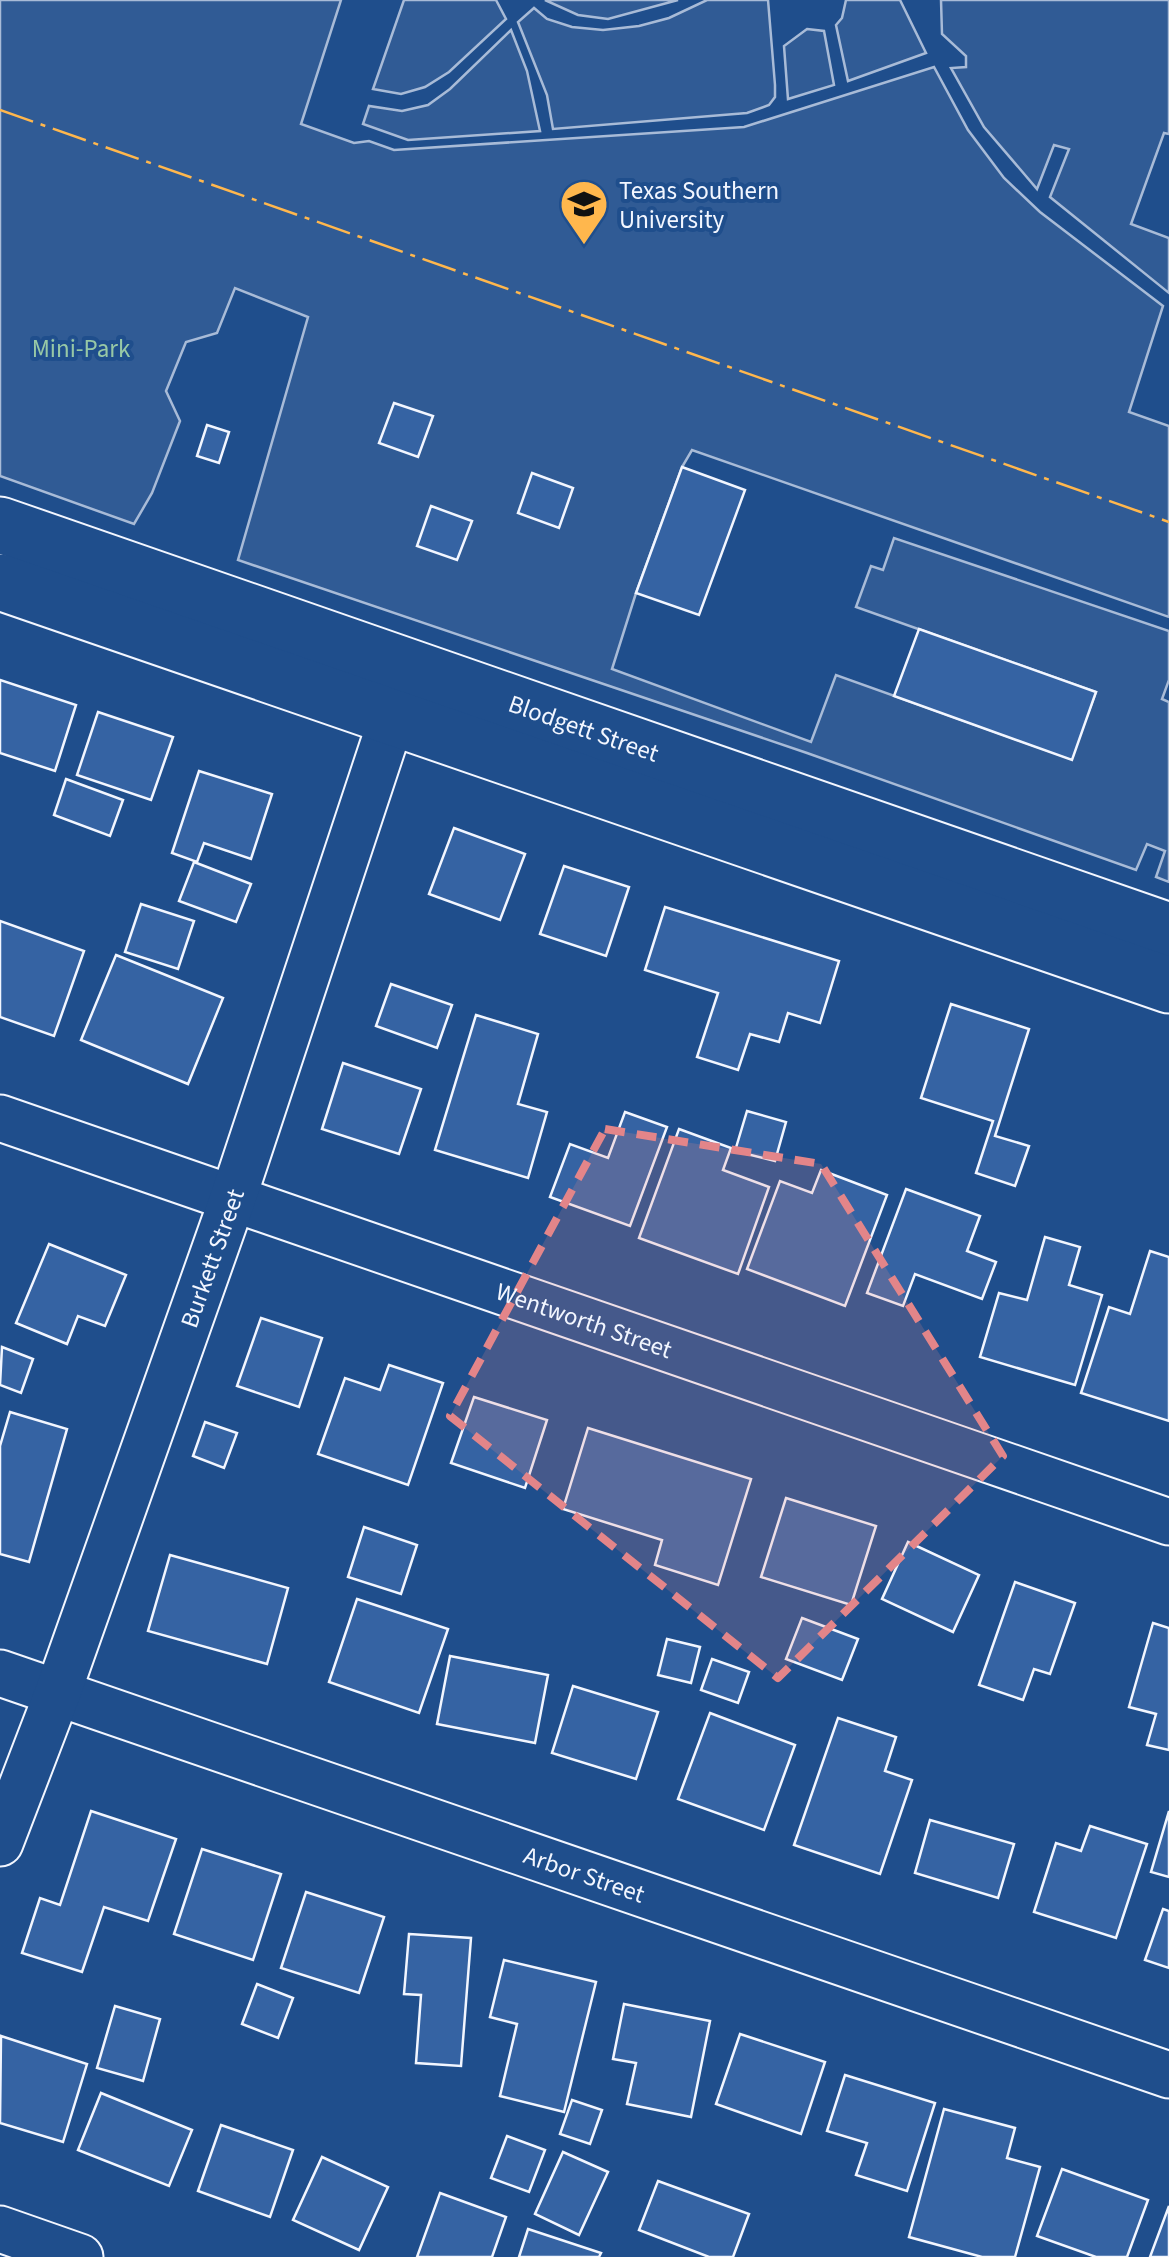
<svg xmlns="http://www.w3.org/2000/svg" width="1169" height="2257" font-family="'Source Sans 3',sans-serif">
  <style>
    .built { fill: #305b95; stroke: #a8bbd7; stroke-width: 2.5 }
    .building { fill: #3563a3; stroke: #f2f6ff; stroke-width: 2.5 }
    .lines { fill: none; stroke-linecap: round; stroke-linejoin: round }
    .minor-casing { stroke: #f2f6ff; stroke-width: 49 }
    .major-casing { stroke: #f2f6ff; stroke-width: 59 }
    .minor { stroke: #1f4e8c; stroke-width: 45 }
    .major { stroke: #1f4e8c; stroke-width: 55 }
    .power { stroke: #ffb74d; stroke-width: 2.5; stroke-dasharray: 35 8 5 8; stroke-linecap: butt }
    .marked { fill: #e38589; fill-opacity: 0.2; stroke: #e38589; stroke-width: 8; stroke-dasharray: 20 12; stroke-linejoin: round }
    .labels { text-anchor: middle; stroke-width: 8; stroke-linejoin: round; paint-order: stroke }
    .poi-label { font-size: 25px; fill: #f2f6ff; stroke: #1f4e8c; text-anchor: start }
    .park-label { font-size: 25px; fill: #97c8a6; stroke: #1f4e8c }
    .street-label { font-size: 25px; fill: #f2f6ff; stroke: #1f4e8c }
  </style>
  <rect width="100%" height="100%" fill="#1f4e8c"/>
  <g class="built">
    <polygon points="0,0 341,0 301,124 354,143 369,141 394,150 744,127 934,67 968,130 1004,178 1040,212 1163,306 1129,412 1169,426 1169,617 692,450 682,467 636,593 612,669 811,742 836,675 1071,759 1096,692 856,607 871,566 883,570 894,538 1169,631 1169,680 1162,699 1169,702 1169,882 1156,877 1165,851 1147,844 1136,870 807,753 238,560 308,317 235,288 217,333 186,342 166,391 180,421 152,493 134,524 0,476"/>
    <polygon points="404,0 496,0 506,19 449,72 425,87 401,94 373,89"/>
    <polygon points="545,0 678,0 608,19 578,15"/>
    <polygon points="707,0 768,0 775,85 775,97 769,105 747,113 553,129 547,95 518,22 534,8 547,19 572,27 603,30 639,26 669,18"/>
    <polygon points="846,0 900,0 926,53 848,81 836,25 842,18"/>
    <polygon points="941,0 1169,0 1169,134 1164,133 1131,224 1169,238 1169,293 1050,197 1069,149 1054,145 1037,189 984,127 951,68 966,67 966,56 942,34"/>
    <polygon points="807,29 824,31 834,85 788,99 784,46"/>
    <polygon points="511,30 527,71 540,131 408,140 363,124 369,106 402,111 428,105 450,89"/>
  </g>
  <g class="building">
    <polygon points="394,403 433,416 418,457 379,443"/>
    <polygon points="207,425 229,432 219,463 197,456"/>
    <polygon points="682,467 745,490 699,615 636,593"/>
    <polygon points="532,473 573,488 559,528 518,513"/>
    <polygon points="431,506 472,521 457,560 417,546"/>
    <polygon points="919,629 1096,692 1072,760 894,696"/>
    <polygon points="0,680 76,705 55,771 0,753"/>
    <polygon points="98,712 173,737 151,800 77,775"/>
    <polygon points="199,771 272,794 251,859 204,843 197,862 172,853"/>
    <polygon points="66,779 123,800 110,836 54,815"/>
    <polygon points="454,828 525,854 500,920 429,894"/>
    <polygon points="194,862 251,884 236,922 179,901"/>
    <polygon points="564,866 629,887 606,956 540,934"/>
    <polygon points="141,904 194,921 178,969 125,952"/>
    <polygon points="665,907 839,961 820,1023 788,1013 779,1042 750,1034 738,1070 697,1057 718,993 645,970"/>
    <polygon points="0,921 84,951 54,1036 0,1017"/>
    <polygon points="116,955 223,998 188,1084 81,1040"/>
    <polygon points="391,984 452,1005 437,1048 376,1026"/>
    <polygon points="951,1004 1029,1029 995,1136 1029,1146 1015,1186 976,1173 993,1121 921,1098"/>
    <polygon points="476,1015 538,1034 518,1104 547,1112 528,1178 435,1150"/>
    <polygon points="343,1063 421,1089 399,1154 322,1129"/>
    <polygon points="747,1111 786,1122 775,1161 735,1151"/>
    <polygon points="625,1112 667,1127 630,1226 550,1197 570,1144 608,1158"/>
    <polygon points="679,1129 731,1148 723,1170 769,1187 738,1274 639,1238"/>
    <polygon points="821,1170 887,1195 845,1306 747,1269 780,1181 812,1193"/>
    <polygon points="906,1189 980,1216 967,1251 996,1262 982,1299 915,1274 903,1306 867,1293"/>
    <polygon points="1045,1237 1080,1247 1069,1285 1102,1295 1075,1385 980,1357 999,1293 1027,1300"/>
    <polygon points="49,1244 126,1275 105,1326 78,1316 67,1344 16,1323"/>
    <polygon points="1150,1251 1169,1257 1169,1421 1081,1393 1109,1307 1130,1314"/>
    <polygon points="261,1318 322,1338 299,1407 237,1386"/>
    <polygon points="2,1347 33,1359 21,1393 0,1385"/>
    <polygon points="389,1365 443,1383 408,1485 318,1454 345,1378 380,1390"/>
    <polygon points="474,1397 547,1420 525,1488 451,1463"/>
    <polygon points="10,1412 67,1429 29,1562 0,1554 0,1446"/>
    <polygon points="205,1422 237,1433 224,1468 193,1456"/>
    <polygon points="588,1428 751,1479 718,1585 655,1565 662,1540 563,1509"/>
    <polygon points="786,1498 876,1526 851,1605 761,1577"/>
    <polygon points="364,1527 417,1545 401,1594 348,1577"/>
    <polygon points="908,1542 979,1575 953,1632 882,1599"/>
    <polygon points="170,1555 288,1588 267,1664 148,1631"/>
    <polygon points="1015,1582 1075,1603 1050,1674 1034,1669 1023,1700 979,1685"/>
    <polygon points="357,1599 448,1629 419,1713 329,1682"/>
    <polygon points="802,1618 858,1639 842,1680 786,1659"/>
    <polygon points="1153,1623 1169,1628 1169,1750 1147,1745 1156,1714 1129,1707"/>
    <polygon points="667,1639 700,1647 691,1683 658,1675"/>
    <polygon points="450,1656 548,1675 535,1743 437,1724"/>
    <polygon points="712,1659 749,1672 738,1703 701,1690"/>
    <polygon points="573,1686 658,1712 636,1779 552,1753"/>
    <polygon points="710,1713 795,1745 764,1830 678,1799"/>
    <polygon points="838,1718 896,1737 885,1771 912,1780 880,1874 794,1845"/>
    <polygon points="91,1811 176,1839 148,1921 104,1907 82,1972 22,1953 40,1898 60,1905"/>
    <polygon points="1169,1811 1169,1877 1151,1872"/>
    <polygon points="930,1820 1014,1844 998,1898 915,1873"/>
    <polygon points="1090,1826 1147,1844 1116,1938 1034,1912 1056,1843 1081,1851"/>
    <polygon points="202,1849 281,1874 253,1960 174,1934"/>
    <polygon points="306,1892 384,1917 359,1993 281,1968"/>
    <polygon points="1163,1909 1169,1911 1169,1968 1145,1960"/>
    <polygon points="409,1934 471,1938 461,2066 416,2063 421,1995 404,1994"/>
    <polygon points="504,1960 596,1982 564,2112 500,2096 517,2024 490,2017"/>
    <polygon points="257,1984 293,1998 278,2038 242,2024"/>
    <polygon points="624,2004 710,2021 691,2117 627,2104 636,2063 613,2059"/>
    <polygon points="115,2006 160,2019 143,2081 97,2068"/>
    <polygon points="740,2034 825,2062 801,2134 716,2104"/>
    <polygon points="1,2036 87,2064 63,2142 0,2123"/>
    <polygon points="845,2075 935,2103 907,2191 856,2175 867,2143 827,2131"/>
    <polygon points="101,2093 192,2130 169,2186 78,2150"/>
    <polygon points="572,2100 602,2110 590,2144 560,2134"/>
    <polygon points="944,2109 1015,2128 1007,2158 1040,2167 1015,2257 982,2257 909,2237"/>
    <polygon points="221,2125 293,2150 270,2217 198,2191"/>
    <polygon points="507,2136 545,2150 529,2192 491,2178"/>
    <polygon points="563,2152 608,2172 579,2235 535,2214"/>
    <polygon points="322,2157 388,2187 359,2250 293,2220"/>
    <polygon points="1062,2169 1148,2200 1127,2257 1096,2257 1037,2236"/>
    <polygon points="658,2181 749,2214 733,2257 709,2257 639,2230"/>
    <polygon points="440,2193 506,2217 492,2257 417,2257"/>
    <polygon points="1169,2206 1169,2257 1150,2257"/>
    <polygon points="528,2229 601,2253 599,2257 519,2257"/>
  </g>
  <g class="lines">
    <g class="minor-casing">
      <g id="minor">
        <path id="s1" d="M0,1118L1169,1522"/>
        <path id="s2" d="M0,1673L1169,2075"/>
        <path id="s3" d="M0,1843L58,1692L233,1198L402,688"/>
        <polyline points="0,2229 80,2257"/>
      </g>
    </g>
    <g class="major-casing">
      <g id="major">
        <path id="s4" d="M0,525L1169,931"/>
        <polyline points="0,582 1169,985"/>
      </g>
    </g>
    <use href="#minor" class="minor"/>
    <use href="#major" class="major"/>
    <polyline class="power" points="0,110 1169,522"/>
  </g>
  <path class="marked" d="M605,1129L821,1164L1003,1456L778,1678L450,1416Z"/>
  <defs>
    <g id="university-pin" transform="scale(2.5)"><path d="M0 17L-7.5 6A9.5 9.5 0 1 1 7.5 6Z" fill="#ffb74d" stroke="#1f4e8c"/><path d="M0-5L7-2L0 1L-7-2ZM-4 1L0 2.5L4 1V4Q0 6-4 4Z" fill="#111"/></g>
  </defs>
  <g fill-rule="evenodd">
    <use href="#university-pin" x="584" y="204"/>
  </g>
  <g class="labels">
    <g class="poi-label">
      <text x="619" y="199">Texas Southern<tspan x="619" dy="29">University</tspan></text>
    </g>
    <g class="park-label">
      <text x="81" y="357">Mini-Park</text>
    </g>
    <g class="street-label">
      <text dy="9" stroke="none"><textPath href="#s4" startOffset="618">Blodgett Street</textPath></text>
      <text dy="9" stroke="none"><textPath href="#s3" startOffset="622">Burkett Street</textPath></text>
      <text dy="9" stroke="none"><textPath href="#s1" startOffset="618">Wentworth Street</textPath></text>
      <text dy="9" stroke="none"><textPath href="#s2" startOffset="618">Arbor Street</textPath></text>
    </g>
  </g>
</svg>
